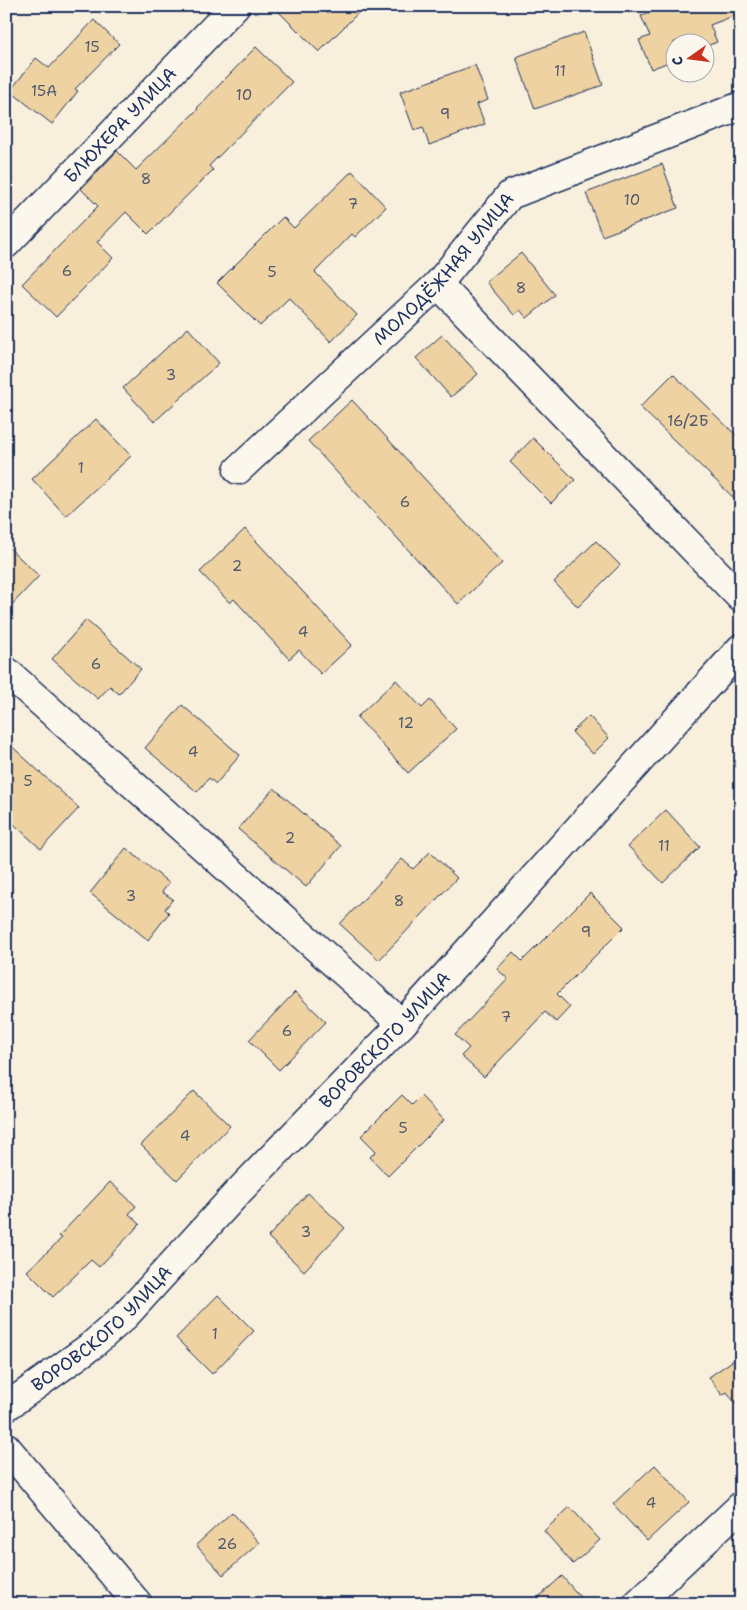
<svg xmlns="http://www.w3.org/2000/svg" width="747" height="1610" font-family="'Shantell Sans',sans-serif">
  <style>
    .building { fill: #eed2a2; stroke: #1b2f5e }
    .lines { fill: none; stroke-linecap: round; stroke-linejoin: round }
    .street-casing { stroke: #1b2f5e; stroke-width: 31 }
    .street { stroke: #fbf7ec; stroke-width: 28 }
    .labels { text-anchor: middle; stroke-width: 4.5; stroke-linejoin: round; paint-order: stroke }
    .number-label { font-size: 15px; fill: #50586f }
    .street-label { font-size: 18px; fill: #1b2f5e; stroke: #fbf7ec }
  </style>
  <rect width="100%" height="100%" fill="#f8f0dd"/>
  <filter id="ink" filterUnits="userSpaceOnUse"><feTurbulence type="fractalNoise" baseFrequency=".02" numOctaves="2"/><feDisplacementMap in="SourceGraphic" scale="10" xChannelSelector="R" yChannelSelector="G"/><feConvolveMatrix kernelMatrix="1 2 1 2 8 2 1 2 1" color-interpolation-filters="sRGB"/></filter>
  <g filter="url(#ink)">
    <g class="building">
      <polygon points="273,6 365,6 319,52"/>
      <polygon points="664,6 741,6 741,13 710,25 717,42 704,47 704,42 674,42 674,60 651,69 639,40 650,36 641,16"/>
      <polygon points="94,20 119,44 75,89 78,91 52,124 10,91 36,58 49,68"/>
      <polygon points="584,32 603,85 535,109 516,57"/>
      <polygon points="256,47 292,82 209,166 213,170 148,234 126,212 97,242 113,258 56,317 22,284 98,206 81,189 117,151 136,170 198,109 197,108"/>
      <polygon points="475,65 488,100 477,104 485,124 429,145 423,127 414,130 400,92"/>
      <polygon points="662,164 678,208 602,236 586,193"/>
      <polygon points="352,171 386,207 355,237 352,234 315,272 357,315 331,342 289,298 260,326 217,283 283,217 294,228"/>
      <polygon points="521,253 555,295 527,318 520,310 514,315 486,282"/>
      <polygon points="188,328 219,363 154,422 123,388"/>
      <polygon points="442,335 478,374 451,397 416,358"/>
      <polygon points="673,374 741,440 741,505 640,407"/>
      <polygon points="352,400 502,563 458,604 308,441"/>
      <polygon points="96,419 131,456 66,516 32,479"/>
      <polygon points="533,438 575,480 551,503 510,462"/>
      <polygon points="245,529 352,645 321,674 299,650 289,659 234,599 230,603 200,572"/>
      <polygon points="596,541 620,565 578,607 554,582"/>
      <polygon points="6,545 39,576 6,611"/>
      <polygon points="86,620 141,669 119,694 110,686 98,699 52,659"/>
      <polygon points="396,680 422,708 430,700 456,729 408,773 357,717"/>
      <polygon points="182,705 240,755 216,784 209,778 197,792 145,748"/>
      <polygon points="589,716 609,738 593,754 572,732"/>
      <polygon points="6,741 79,808 41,849 6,817"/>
      <polygon points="274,788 341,846 306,887 238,829"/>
      <polygon points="666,810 700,847 663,883 628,846"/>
      <polygon points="126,848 169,883 162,892 173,899 165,909 169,913 148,940 90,893"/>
      <polygon points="430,852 457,878 379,960 340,924 402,859 413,869"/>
      <polygon points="590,893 624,927 557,994 570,1007 556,1022 545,1012 484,1077 461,1056 469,1048 455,1035 508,979 497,969 513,952 522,961"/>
      <polygon points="295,992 326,1022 279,1070 249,1040"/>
      <polygon points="194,1091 230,1126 177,1180 141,1145"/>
      <polygon points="402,1095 412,1105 421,1096 444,1120 388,1176 370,1157 376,1151 361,1136"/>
      <polygon points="110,1182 136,1206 129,1214 140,1224 99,1267 91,1260 53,1297 27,1271 62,1238 59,1236"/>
      <polygon points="308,1193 345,1228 304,1271 268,1237"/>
      <polygon points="218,1295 254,1331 212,1374 176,1338"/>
      <polygon points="741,1355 741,1411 727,1392 722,1395 709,1377"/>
      <polygon points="655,1465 689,1502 647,1541 613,1504"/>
      <polygon points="570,1507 600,1540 573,1564 544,1531"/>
      <polygon points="232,1512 259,1543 223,1575 196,1545"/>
      <polygon points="562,1576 586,1604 531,1604"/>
    </g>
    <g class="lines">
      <g class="street-casing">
        <g id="street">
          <path id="s1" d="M6,244L235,6"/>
          <polyline points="438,284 741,598"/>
          <path id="s2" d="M238,470L438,284L510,195L741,106"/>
          <polyline points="6,671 402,1024"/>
          <path id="s3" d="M6,1407L91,1346L125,1316L239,1191L402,1024L741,648"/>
          <polyline points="6,1447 138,1604"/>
          <polyline points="637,1604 741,1506"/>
        </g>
      </g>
      <use href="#street" class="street"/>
    </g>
  </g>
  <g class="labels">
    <g class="number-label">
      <text x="92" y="52">15</text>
      <text x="560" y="76">11</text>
      <text x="44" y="96">15А</text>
      <text x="244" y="100">10</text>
      <text x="445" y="119">9</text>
      <text x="146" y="184">8</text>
      <text x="632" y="205">10</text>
      <text x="353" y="209">7</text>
      <text x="67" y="276">6</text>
      <text x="272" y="277">5</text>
      <text x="521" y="293">8</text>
      <text x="171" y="380">3</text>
      <text x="688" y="426">16/2Б</text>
      <text x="81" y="473">1</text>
      <text x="405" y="507">6</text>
      <text x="237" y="571">2</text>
      <text x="303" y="637">4</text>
      <text x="96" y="669">6</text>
      <text x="406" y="728">12</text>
      <text x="193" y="757">4</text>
      <text x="28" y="786">5</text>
      <text x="290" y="843">2</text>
      <text x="664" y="851">11</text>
      <text x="131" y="901">3</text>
      <text x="399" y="906">8</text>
      <text x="586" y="937">9</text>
      <text x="506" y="1022">7</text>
      <text x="287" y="1036">6</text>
      <text x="403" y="1133">5</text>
      <text x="185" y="1141">4</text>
      <text x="306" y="1237">3</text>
      <text x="215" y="1339">1</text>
      <text x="651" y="1508">4</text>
      <text x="227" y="1549">26</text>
    </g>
    <g class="street-label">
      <text dy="6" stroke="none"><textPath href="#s1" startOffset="165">БЛЮХЕРА УЛИЦА</textPath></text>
      <text dy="6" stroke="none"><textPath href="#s2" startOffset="288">МОЛОДЁЖНАЯ УЛИЦА</textPath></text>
      <text dy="6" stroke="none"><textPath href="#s3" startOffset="529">ВОРОВСКОГО УЛИЦА</textPath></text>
      <text dy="6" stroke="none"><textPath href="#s3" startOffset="124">ВОРОВСКОГО УЛИЦА</textPath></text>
    </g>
  </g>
  <rect width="747" height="1610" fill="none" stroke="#fbf7ec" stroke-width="25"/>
  <rect x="12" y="12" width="722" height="1585" fill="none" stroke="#1b2f5e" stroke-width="2" filter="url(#ink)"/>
  <g transform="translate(690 58) rotate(256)"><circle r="24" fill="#fbf7ec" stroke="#a1a7b3"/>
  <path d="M0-4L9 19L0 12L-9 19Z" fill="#c8321e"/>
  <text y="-8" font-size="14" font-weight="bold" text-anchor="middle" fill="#1b2f5e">С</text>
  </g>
</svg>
